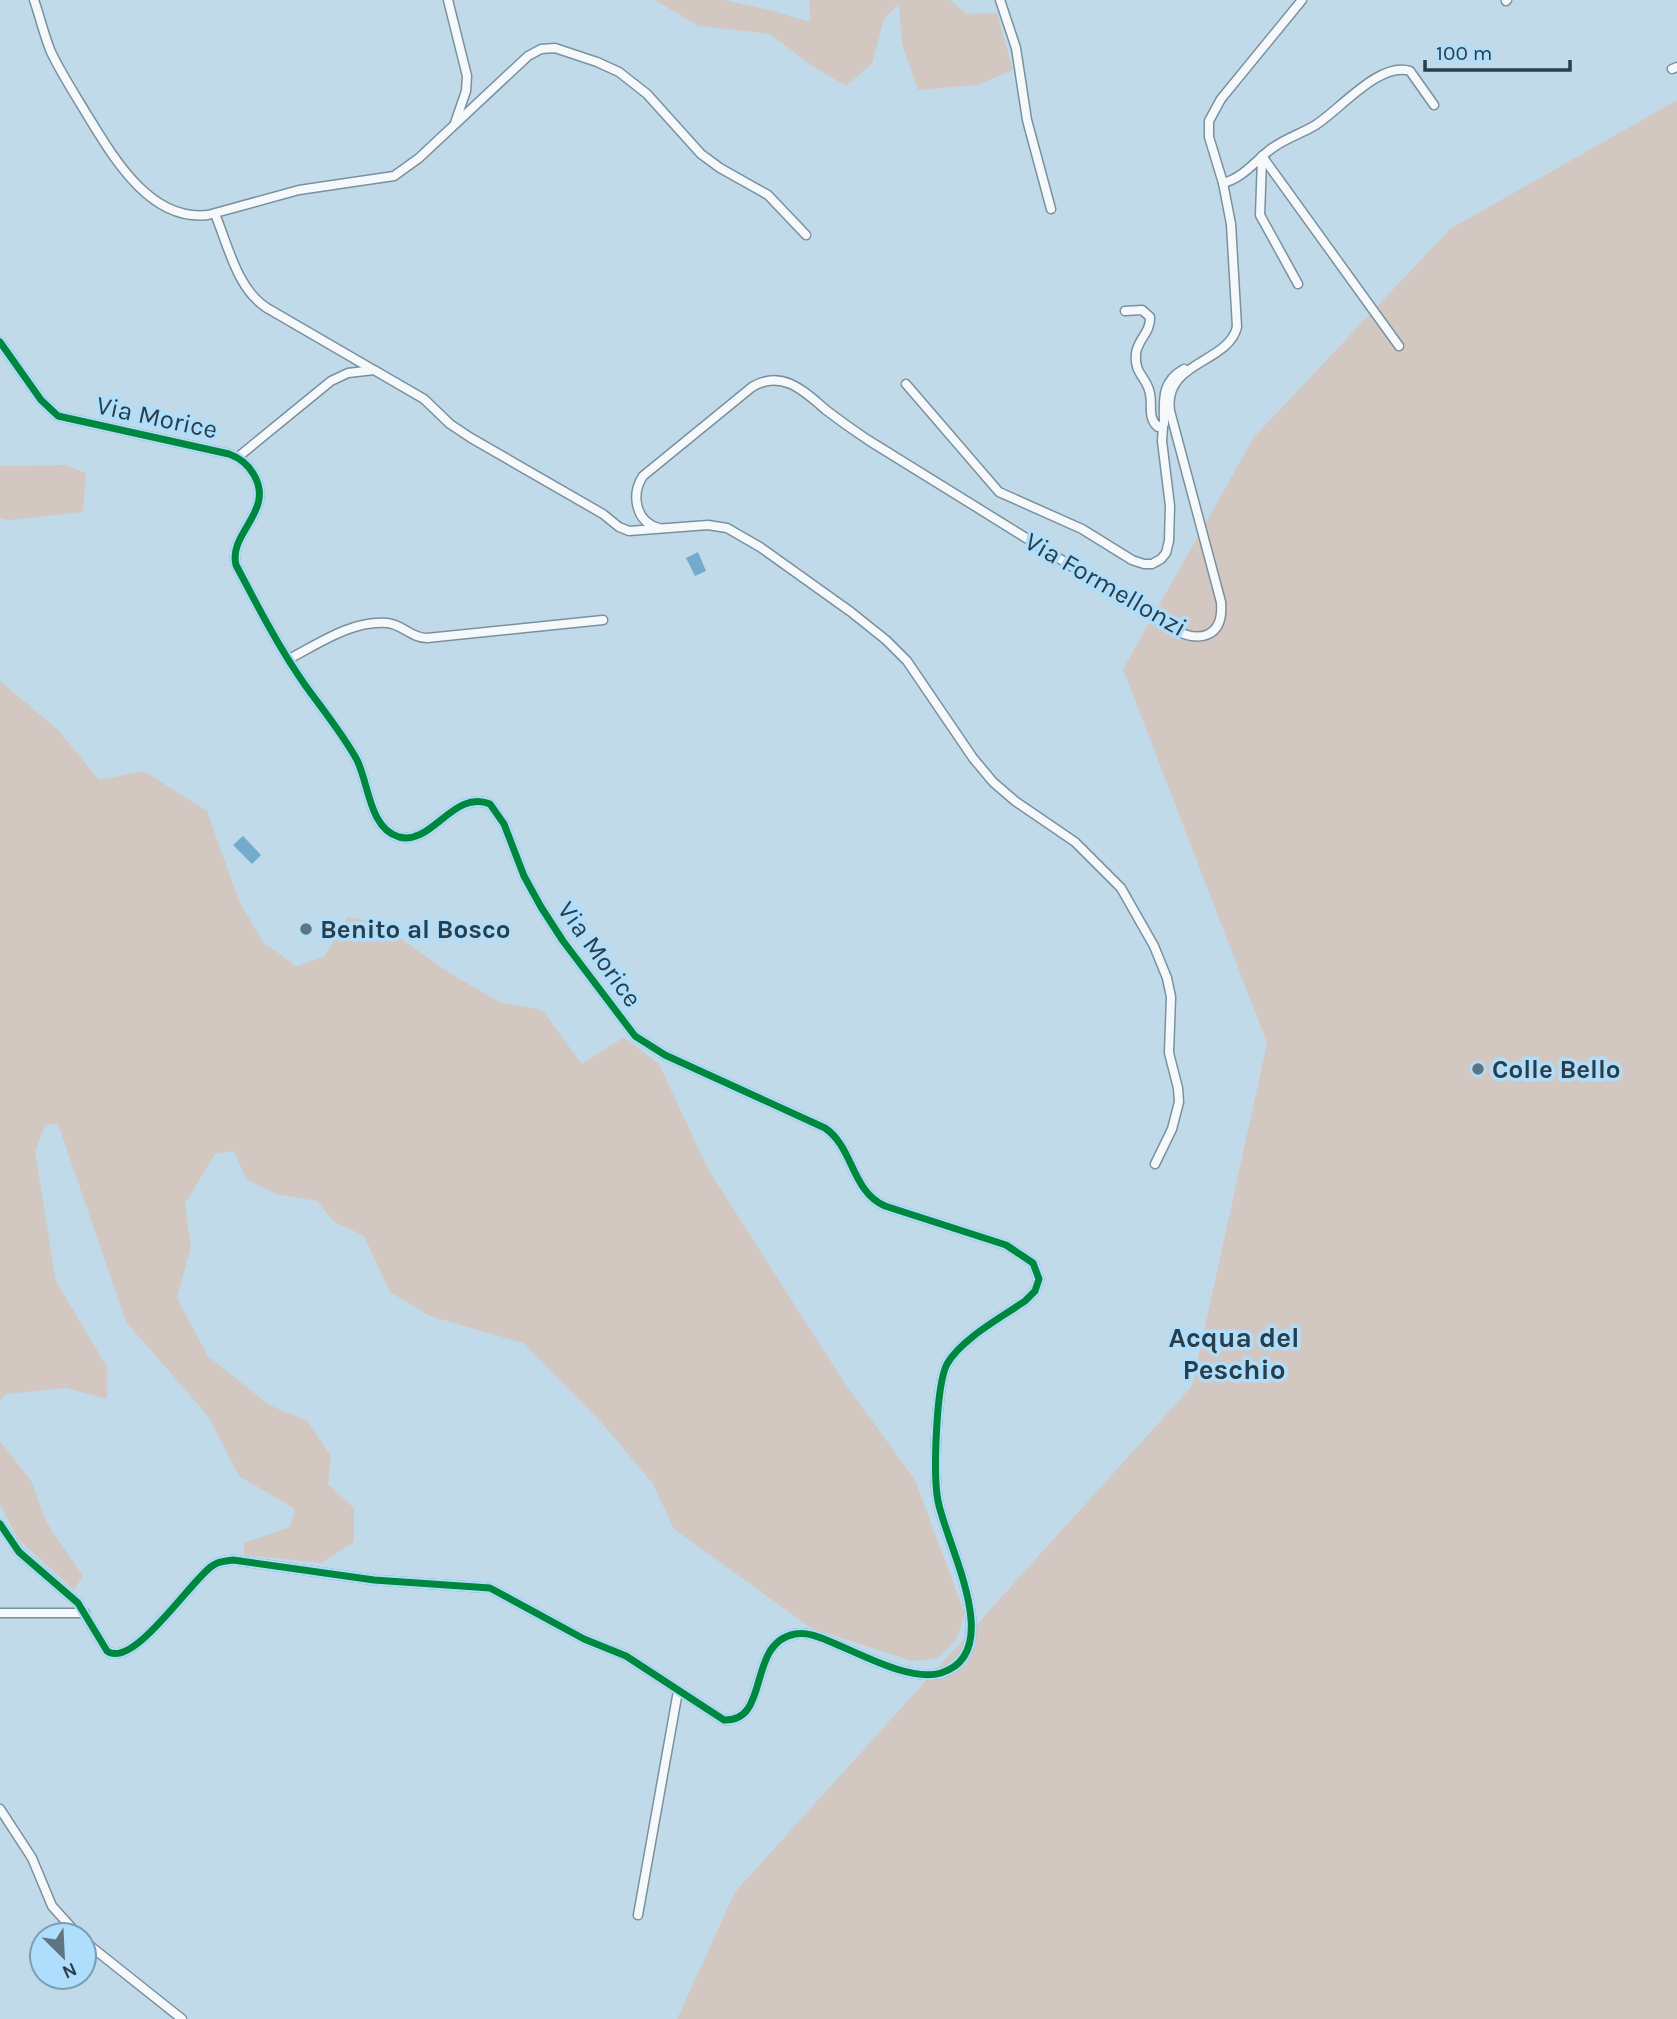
<svg xmlns="http://www.w3.org/2000/svg" width="1677" height="2019" font-family="Karla,sans-serif">
  <style>
    .green { fill: #d3c8c1 }
    .water { fill: #74abca }
    .lines { fill: none; stroke-linecap: round; stroke-linejoin: round }
    .street-casing { stroke: #7b909c; stroke-width: 11 }
    .street { stroke: #f6f9fc; stroke-width: 8 }
    .cycleway-casing { stroke: #aedefb; stroke-width: 11 }
    .cycleway { stroke: #00873e; stroke-width: 7 }
    .poi-dot { fill: #5e7581; stroke: #aedefb; stroke-width: 2.5 }
    .labels { text-anchor: middle; stroke-width: 7; stroke-linejoin: round; paint-order: stroke }
    .street-label { font-size: 26px; fill: #2a3e49; stroke: #aedefb }
    .poi-label { font-size: 26px; font-weight: bold; fill: #2a3e49; stroke: #aedefb; text-anchor: start }
    .neighbourhood-label { font-size: 28px; font-weight: bold; fill: #2a3e49; stroke: #aedefb }
  </style>
  <rect width="100%" height="100%" fill="#c0daea"/>
  <g class="green">
    <polygon points="655,0 725,0 770,10 810,22 809,0 951,0 966,14 997,13 1013,70 977,85 918,90 902,44 899,4 884,19 872,64 846,86 814,67 770,34 698,26"/>
    <polygon points="1677,100 1677,2019 677,2019 735,1892 1192,1386 1267,1043 1123,669 1254,437 1450,229"/>
    <polygon points="66,465 86,473 83,512 9,520 0,518 0,466"/>
    <polygon points="0,681 58,730 99,780 144,771 207,811 239,901 263,942 296,966 324,957 347,917 379,923 448,972 499,1002 542,1010 582,1064 624,1037 659,1064 708,1169 842,1379 915,1480 965,1614 956,1640 938,1658 912,1661 811,1628 674,1529 653,1484 601,1422 523,1343 430,1316 390,1292 364,1236 333,1221 317,1201 276,1194 246,1179 234,1151 215,1154 185,1204 191,1247 177,1298 208,1356 269,1405 307,1421 331,1456 328,1484 354,1508 354,1542 321,1563 244,1555 244,1543 290,1527 295,1509 239,1476 208,1416 126,1322 58,1124 45,1125 35,1152 56,1281 107,1367 107,1399 66,1388 6,1394 0,1402"/>
    <polygon points="0,1441 32,1482 46,1522 83,1576 74,1590 18,1539 0,1505"/>
  </g>
  <g class="water">
    <polygon points="698,552 706,571 695,576 686,558"/>
    <polygon points="243,836 261,855 252,864 233,845"/>
  </g>
  <g class="lines">
    <g class="street-casing">
      <g id="street">
        <path d="M34,0C40,17 44,35 51,52C61,73 74,93 86,113C112,155 149,222 208,215L299,190L394,176L419,158L528,56L541,49L555,48L597,62L619,72L647,94L701,154L720,168L768,195L806,235"/>
        <polyline points="448,0 467,76 466,91 455,123"/>
        <polyline points="1000,0 1016,48 1027,120 1051,209"/>
        <polyline points="1506,1 1507,0"/>
        <polyline points="1672,69 1677,67"/>
        <polyline points="1262,156 1399,346"/>
        <polyline points="1262,159 1260,215 1298,284"/>
        <path d="M1223,183C1243,178 1255,161 1271,149C1284,139 1300,134 1314,126C1339,111 1379,61 1410,71L1434,105"/>
        <path d="M215,214C228,245 237,289 267,308L372,369"/>
        <path d="M1125,311L1142,310L1150,317C1151,332 1138,339 1136,353C1134,373 1145,376 1149,390C1154,403 1146,417 1158,427L1164,424C1164,402 1160,382 1184,369"/>
        <path d="M0,342L41,400L58,416L229,454C240,458 248,464 254,475C275,511 228,533 236,565C257,605 279,648 305,685C323,710 342,733 357,760C369,784 369,828 399,837C432,846 453,789 490,804L504,824L524,876L541,907L563,941L635,1036L665,1055L825,1128C854,1148 851,1191 885,1206L1006,1245L1033,1263L1039,1279L1035,1291L1025,1301C1002,1317 961,1339 947,1364C936,1385 933,1476 938,1501C946,1544 1007,1653 941,1673C910,1682 861,1654 831,1642C819,1637 808,1632 795,1634C746,1643 771,1722 724,1720L626,1656L584,1639L490,1588L374,1580L233,1560C226,1561 218,1561 212,1566C191,1580 133,1670 107,1651L78,1603L19,1552L0,1524"/>
        <polyline points="906,384 999,492 1082,529 1132,560 1144,564 1152,564 1161,559 1166,553 1169,541 1170,506 1162,441 1163,427"/>
        <polyline points="238,457 331,381 348,373 374,370 424,399 450,424 471,438 603,514 619,527 629,531 708,525 727,528 760,547 851,612 886,640 907,661 973,758 993,782 1015,801 1075,842 1121,888 1154,946 1167,978 1171,997 1169,1053 1178,1088 1179,1102 1172,1129 1155,1164"/>
        <path d="M659,528C635,522 631,494 643,476L752,387C782,369 804,391 826,410C839,420 853,430 868,440L1173,629C1200,644 1224,637 1221,602L1170,411C1163,361 1228,364 1237,327L1231,224L1223,183L1209,137V121L1221,99L1302,0"/>
        <path d="M289,659C318,644 352,620 387,623C402,624 411,638 427,638L603,620"/>
        <polyline points="0,1613 85,1613"/>
        <polyline points="0,1809 32,1858 52,1906 78,1935"/>
        <polyline points="638,1915 678,1691"/>
        <polyline points="84,1941 182,2019"/>
      </g>
    </g>
    <use href="#street" class="street"/>
    <g class="cycleway-casing">
      <path id="cycleway" d="M0,342L41,400L58,416L229,454C240,458 248,464 254,475C275,511 228,533 236,565C257,605 279,648 305,685C323,710 342,733 357,760C369,784 369,828 399,837C432,846 453,789 490,804L504,824L524,876L541,907L563,941L635,1036L665,1055L825,1128C854,1148 851,1191 885,1206L1006,1245L1033,1263L1039,1279L1035,1291L1025,1301C1002,1317 961,1339 947,1364C936,1385 933,1476 938,1501C946,1544 1007,1653 941,1673C910,1682 861,1654 831,1642C819,1637 808,1632 795,1634C746,1643 771,1722 724,1720L626,1656L584,1639L490,1588L374,1580L233,1560C226,1561 218,1561 212,1566C191,1580 133,1670 107,1651L78,1603L19,1552L0,1524"/>
    </g>
    <use href="#cycleway" class="cycleway"/>
  </g>
  <g class="poi-dot">
    <circle cx="306" cy="929" r="7"/>
    <circle cx="1478" cy="1069" r="7"/>
  </g>
  <g class="labels">
    <g class="street-label">
      <text transform="translate(157 417) rotate(12)" y="9">Via Morice</text>
      <text transform="translate(1106 584) rotate(30)" y="9">Via Formellonzi</text>
      <text transform="translate(600 954) rotate(54)" y="9">Via Morice</text>
    </g>
    <g class="poi-label">
      <text x="320" y="938">Benito al Bosco</text>
      <text x="1492" y="1078">Colle Bello</text>
    </g>
    <g class="neighbourhood-label">
      <text x="1234" y="1347">Acqua del<tspan x="1234" dy="32">Peschio</tspan></text>
    </g>
  </g>
  <g transform="translate(63 1956) rotate(156)"><circle r="33" fill="#aedefb" stroke="#799eb4" stroke-width="2"/>
  <path d="M0-5L12 26L0 18L-12 26Z" fill="#5e7581"/>
  <text y="-10" font-size="19" font-weight="bold" text-anchor="middle" fill="#2a3e49">N</text>
  </g>
  <path d="M1425 60v10h145v-10" fill="none" stroke="#2a3e49" stroke-width="3.5"/>
  <text x="1436" y="60" font-size="21" fill="#2a3e49" stroke="#aedefb" stroke-width="5" paint-order="stroke">100 m</text>
</svg>
